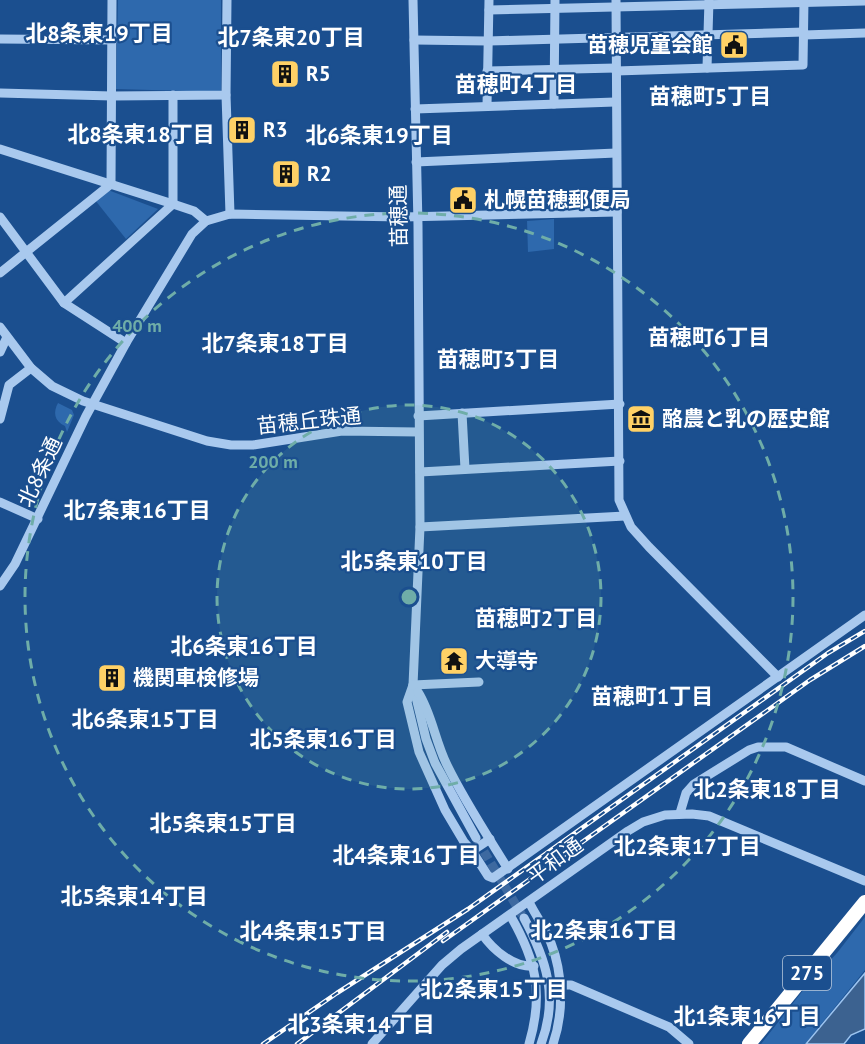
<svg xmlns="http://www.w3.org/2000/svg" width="865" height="1044" font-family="'PT Sans','Noto Sans JP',sans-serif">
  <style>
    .green { fill: #2e69ad }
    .water { fill: #3c6290; stroke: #9cc4f0; stroke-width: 1.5 }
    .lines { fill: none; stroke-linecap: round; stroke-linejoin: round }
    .minor-tunnel { stroke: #3d69a0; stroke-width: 9; stroke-dasharray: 9 4.5; stroke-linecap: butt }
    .minor { stroke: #a9c9ee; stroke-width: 9 }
    .highway { stroke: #fff; stroke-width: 14 }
    .rail-casing { stroke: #fff; stroke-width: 4.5 }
    .rail { stroke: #1b4f8f; stroke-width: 2; stroke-dasharray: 7; stroke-linecap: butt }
    .ring { fill: none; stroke: #6fada8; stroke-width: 3; stroke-dasharray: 10 8 }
    .labels { text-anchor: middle; stroke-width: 4.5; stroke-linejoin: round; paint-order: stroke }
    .shield { fill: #1b4f8f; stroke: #bbcadd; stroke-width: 1.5 }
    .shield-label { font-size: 20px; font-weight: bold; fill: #fff }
    .poi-label { font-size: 21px; font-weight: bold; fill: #fff; stroke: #1b4f8f; text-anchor: start }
    .street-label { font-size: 21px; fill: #fff; stroke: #1b4f8f }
    .neighbourhood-label { font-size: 22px; font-weight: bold; fill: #fff; stroke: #1b4f8f }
    .centre { fill: #6fada8; stroke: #1b4f8f; stroke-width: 3 }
    .ring-label { font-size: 18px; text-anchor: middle; font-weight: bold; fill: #6fada8; stroke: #1b4f8f; stroke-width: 4.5; stroke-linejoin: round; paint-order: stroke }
  </style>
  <rect width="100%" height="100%" fill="#1b4f8f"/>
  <g class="green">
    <polygon points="118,0 221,0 221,92 116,89"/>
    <polygon points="108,190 158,209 126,239 95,200"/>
    <polygon points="554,219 554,249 528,252 527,221"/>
    <path d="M58,403L72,410L74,415L67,432L65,426C54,421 53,412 58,403Z"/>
    <polygon points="865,917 865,970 810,1038 805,1044 761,1044 808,984 837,953"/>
  </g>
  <polygon class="water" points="865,973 865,1029 851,1035 844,1044 806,1044"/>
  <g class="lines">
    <polyline class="minor-tunnel" points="477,840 522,915"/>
    <g class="minor">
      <polyline points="413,0 418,225 420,527 413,685 426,739 435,763 476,838"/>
      <polyline points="616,0 619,500 631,527 649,547 778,677"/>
      <polyline points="489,10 865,1"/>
      <polyline points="804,35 865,33"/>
      <polyline points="0,39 113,40"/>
      <polyline points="414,40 488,41 804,32"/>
      <polyline points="707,68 709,0"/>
      <polyline points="487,71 616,68"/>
      <polyline points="616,71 803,65 804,0"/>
      <polyline points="0,93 112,96 226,95 227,0"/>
      <polyline points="226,95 230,214"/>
      <polyline points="554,104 555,0"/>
      <polyline points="487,106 489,0"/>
      <polyline points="415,109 615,102"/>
      <polyline points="0,149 173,204 194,211 206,221"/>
      <polyline points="416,162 616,153"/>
      <polyline points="0,217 64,303 126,343"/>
      <polyline points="0,273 111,184 112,0"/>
      <polyline points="64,303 173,204 173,95"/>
      <polyline points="0,327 31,368 52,386 83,401 207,441 231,445 253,445 342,431 418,432"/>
      <polyline points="0,352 7,337"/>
      <polyline points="462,413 465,469"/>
      <polyline points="418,416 620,404"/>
      <polyline points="0,419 9,385 31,368"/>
      <polyline points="420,472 620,461"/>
      <polyline points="0,502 38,519"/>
      <polyline points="420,527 625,516"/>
      <polyline points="0,586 15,564 86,416 126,343 192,234 206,221 230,214 403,217 617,212"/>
      <polyline points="413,685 407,702 419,752 445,810 464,842 472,851 488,876 493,878 865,615"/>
      <polyline points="413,685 479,682"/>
      <path d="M418,692C432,714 435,741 447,765C464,800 487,835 508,869"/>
      <polyline points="680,813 686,793 694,784 749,750 758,747 786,747 865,781"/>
      <polyline points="472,851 490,839"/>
      <path d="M529,902C536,916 545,928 551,943C563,974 564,1012 553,1044"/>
      <path d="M510,915C536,960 544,993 529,1044"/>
      <path d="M524,918C546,959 559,997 541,1044"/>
      <path d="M482,934C493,950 514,968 534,966"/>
      <polyline points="560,985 571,985 669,1027 689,1044"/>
      <polyline points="372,1044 442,965 461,949 628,831 643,822 665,815 692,814 709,816 865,881"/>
    </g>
    <polyline class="highway" points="749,1044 865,902"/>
    <g class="rail-casing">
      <g id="rail">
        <polyline points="443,941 810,680 865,646"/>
        <polyline points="263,1044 337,993 468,909 828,653 865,631"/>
        <polyline points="297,1044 447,932"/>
      </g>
    </g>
    <use href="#rail" class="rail"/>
  </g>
  <circle cx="409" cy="597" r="192" fill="#6fada8" fill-opacity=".12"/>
  <g class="ring">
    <circle cx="409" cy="597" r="192"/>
    <circle cx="409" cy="597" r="384"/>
  </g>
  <defs>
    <g id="civic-square" transform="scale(1.5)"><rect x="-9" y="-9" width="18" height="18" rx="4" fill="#ffd166" stroke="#1b4f8f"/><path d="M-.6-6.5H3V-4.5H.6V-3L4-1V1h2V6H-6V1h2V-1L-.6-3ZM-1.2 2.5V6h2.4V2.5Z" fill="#111"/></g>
    <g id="building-square" transform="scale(1.5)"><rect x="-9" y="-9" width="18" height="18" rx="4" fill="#ffd166" stroke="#1b4f8f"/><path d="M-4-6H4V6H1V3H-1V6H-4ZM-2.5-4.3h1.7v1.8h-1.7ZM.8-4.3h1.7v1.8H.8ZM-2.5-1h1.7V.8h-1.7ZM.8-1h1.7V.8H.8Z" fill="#111"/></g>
    <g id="museum-square" transform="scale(1.5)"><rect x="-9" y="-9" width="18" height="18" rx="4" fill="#ffd166" stroke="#1b4f8f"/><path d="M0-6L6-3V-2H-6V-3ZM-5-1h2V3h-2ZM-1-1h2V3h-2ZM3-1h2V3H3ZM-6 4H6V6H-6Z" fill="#111"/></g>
    <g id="temple-square" transform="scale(1.5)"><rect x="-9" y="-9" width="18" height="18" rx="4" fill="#ffd166" stroke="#1b4f8f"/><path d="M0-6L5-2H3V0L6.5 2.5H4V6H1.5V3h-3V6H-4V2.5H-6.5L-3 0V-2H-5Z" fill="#111"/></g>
  </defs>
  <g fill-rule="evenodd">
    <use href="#civic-square" x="734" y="45"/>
    <use href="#building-square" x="285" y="74"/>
    <use href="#building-square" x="242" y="130"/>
    <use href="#building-square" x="286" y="174"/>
    <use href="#civic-square" x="463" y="200"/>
    <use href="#museum-square" x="641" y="419"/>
    <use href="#temple-square" x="454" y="661"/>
    <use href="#building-square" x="112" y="678"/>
  </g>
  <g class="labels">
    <rect class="shield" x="783" y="956" width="48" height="34" rx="4.5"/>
    <g class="shield-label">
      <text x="807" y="980">275</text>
    </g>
    <g class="poi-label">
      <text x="713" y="52" text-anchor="end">苗穂児童会館</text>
      <text x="306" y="81">R5</text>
      <text x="263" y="137">R3</text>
      <text x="307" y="181">R2</text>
      <text x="484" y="207">札幌苗穂郵便局</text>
      <text x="662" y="426">酪農と乳の歴史館</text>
      <text x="475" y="668">大導寺</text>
      <text x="133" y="685">機関車検修場</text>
    </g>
    <g class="street-label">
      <text transform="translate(399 216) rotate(-91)" y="7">苗穂通</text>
      <text transform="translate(309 421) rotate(-6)" y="7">苗穂丘珠通</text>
      <text transform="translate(40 472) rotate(-65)" y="7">北8条通</text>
      <text transform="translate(555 861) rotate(-36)" y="7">平和通</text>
    </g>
    <g class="neighbourhood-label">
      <text x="99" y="41">北8条東19丁目</text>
      <text x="291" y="45">北7条東20丁目</text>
      <text x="516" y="92">苗穂町4丁目</text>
      <text x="710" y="104">苗穂町5丁目</text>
      <text x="141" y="142">北8条東18丁目</text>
      <text x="379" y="143">北6条東19丁目</text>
      <text x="709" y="345">苗穂町6丁目</text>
      <text x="275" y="351">北7条東18丁目</text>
      <text x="498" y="367">苗穂町3丁目</text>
      <text x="137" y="518">北7条東16丁目</text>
      <text x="414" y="569">北5条東10丁目</text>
      <text x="536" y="626">苗穂町2丁目</text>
      <text x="244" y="654">北6条東16丁目</text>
      <text x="652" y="704">苗穂町1丁目</text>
      <text x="145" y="727">北6条東15丁目</text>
      <text x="323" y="747">北5条東16丁目</text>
      <text x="767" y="797">北2条東18丁目</text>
      <text x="223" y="831">北5条東15丁目</text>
      <text x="687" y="854">北2条東17丁目</text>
      <text x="406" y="863">北4条東16丁目</text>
      <text x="134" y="904">北5条東14丁目</text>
      <text x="604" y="938">北2条東16丁目</text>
      <text x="313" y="939">北4条東15丁目</text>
      <text x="494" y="997">北2条東15丁目</text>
      <text x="747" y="1024">北1条東16丁目</text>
      <text x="361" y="1032">北3条東14丁目</text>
    </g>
  </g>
  <circle cx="409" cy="597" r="9" class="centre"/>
  <g class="ring-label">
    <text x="137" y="332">400 m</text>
    <text x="273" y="468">200 m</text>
  </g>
</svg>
